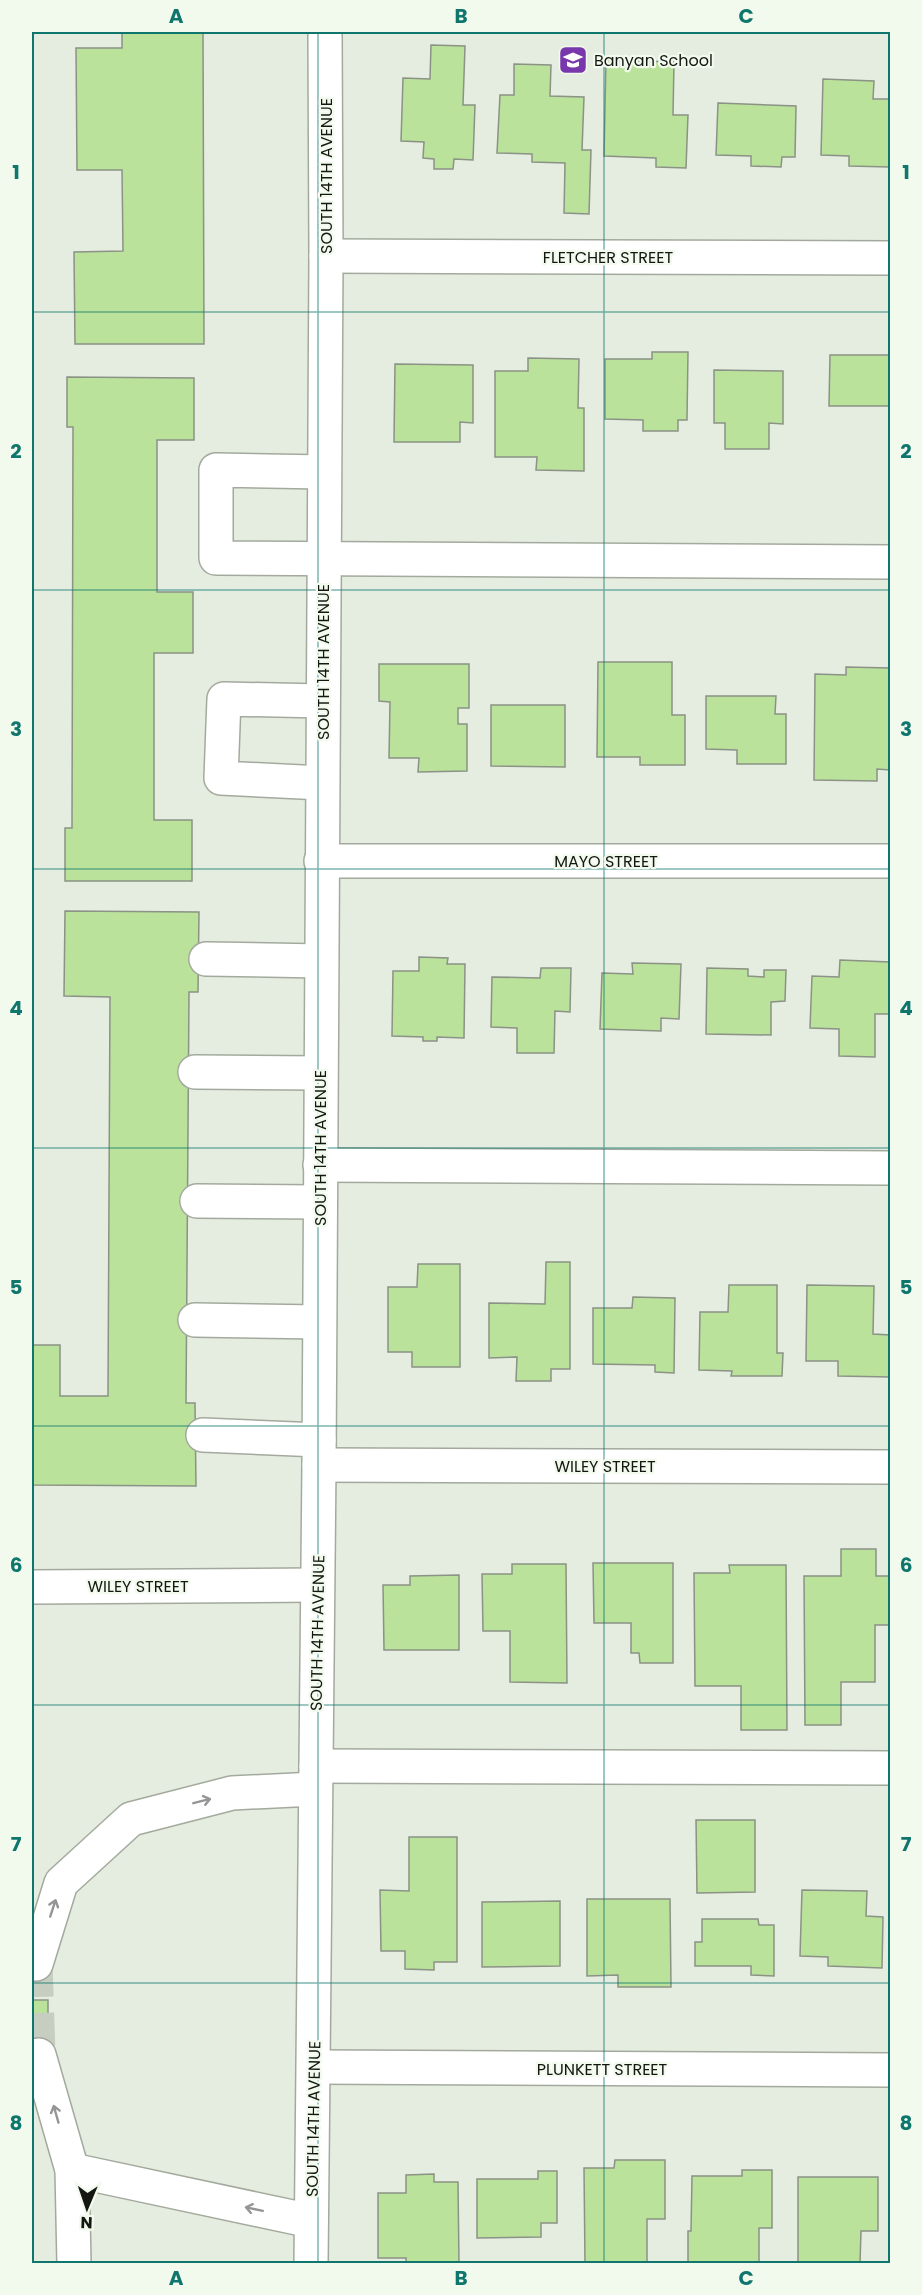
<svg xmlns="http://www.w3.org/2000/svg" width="922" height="2295" font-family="Poppins,sans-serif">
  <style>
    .building { fill: #bae29b; stroke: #8b9286; stroke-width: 1.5 }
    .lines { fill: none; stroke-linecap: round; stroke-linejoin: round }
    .minor-tunnel { stroke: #c6cdc1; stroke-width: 33; stroke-dasharray: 33 16; stroke-linecap: butt }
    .minor-casing { stroke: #a3aa9d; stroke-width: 36 }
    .minor { stroke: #fff; stroke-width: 33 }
    .oneway { stroke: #959694 }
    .grid { fill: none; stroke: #0f766e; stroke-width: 1.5; stroke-opacity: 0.55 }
    .labels { text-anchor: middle; stroke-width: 4.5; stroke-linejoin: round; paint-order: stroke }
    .poi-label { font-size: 16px; fill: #131611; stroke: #f2faed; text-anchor: start }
    .street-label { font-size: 16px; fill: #131611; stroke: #f2faed }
    .neatline { fill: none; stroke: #0f766e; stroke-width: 2 }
    .grid-label { font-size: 20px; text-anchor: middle; font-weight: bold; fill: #0f766e }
  </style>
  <rect width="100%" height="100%" fill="#e5ede0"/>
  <g class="building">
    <polygon points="122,32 203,32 204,344 75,344 74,252 123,251 122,170 77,170 76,48 122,48"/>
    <polygon points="431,45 465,46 463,105 475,105 473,160 454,159 453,169 434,169 434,159 423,158 424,142 401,141 403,78 430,79"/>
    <polygon points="606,60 674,62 673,115 688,115 686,168 656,167 656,158 604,156"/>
    <polygon points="514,64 551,65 550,96 584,97 582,150 591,150 589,214 564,213 565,163 532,162 532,154 497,153 500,95 514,95"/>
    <polygon points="823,79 874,81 873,99 890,99 890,167 849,166 849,156 821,155"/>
    <polygon points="718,103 796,106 795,157 782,157 781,167 751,166 751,156 716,155"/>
    <polygon points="652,352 688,352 687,420 678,420 678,431 643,431 643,420 605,419 605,359 652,359"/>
    <polygon points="830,355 890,355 890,406 829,406"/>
    <polygon points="528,358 579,359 578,408 584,408 584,471 536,470 537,457 495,457 495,371 528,371"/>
    <polygon points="395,364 473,365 473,423 460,422 460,442 394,442"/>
    <polygon points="714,370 783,371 783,424 769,423 769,449 725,449 725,423 714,423"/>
    <polygon points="67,377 194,378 194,440 157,440 157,592 193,592 193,653 154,653 154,820 192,820 192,881 65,881 65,828 72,828 73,427 67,427"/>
    <polygon points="598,662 672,662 672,715 685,715 685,765 640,765 640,757 597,757"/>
    <polygon points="379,664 469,664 469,708 458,708 458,724 467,724 467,771 418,772 419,758 389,758 390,702 379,701"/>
    <polygon points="846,667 890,668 890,770 877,769 877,781 814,780 815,674 846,675"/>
    <polygon points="706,696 776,696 775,714 786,714 786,764 737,764 737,750 706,749"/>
    <polygon points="491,705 565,705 565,767 491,766"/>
    <polygon points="65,911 199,912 198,992 189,992 186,1403 195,1403 196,1486 32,1485 32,1345 60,1345 60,1396 108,1396 110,997 64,996"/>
    <polygon points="419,957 448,958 447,964 465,964 464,1038 437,1037 437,1041 423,1041 423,1037 392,1036 393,971 419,971"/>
    <polygon points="840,960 890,962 890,1014 875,1014 875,1057 839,1056 839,1029 810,1028 812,976 839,977"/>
    <polygon points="632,963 681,964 679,1019 661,1018 661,1031 600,1029 602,973 633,974"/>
    <polygon points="541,968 571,968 570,1012 555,1011 554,1053 517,1053 517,1028 491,1027 492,977 540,978"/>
    <polygon points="707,968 748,969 748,976 764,977 764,970 786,970 785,1001 771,1002 771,1035 706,1034"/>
    <polygon points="546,1262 570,1262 570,1369 551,1369 551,1381 516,1381 517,1357 489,1358 489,1303 545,1304"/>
    <polygon points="418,1264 460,1264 460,1367 412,1367 412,1352 388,1352 388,1287 417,1287"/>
    <polygon points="729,1285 777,1285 777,1353 783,1353 782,1376 731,1376 732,1371 699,1370 700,1312 728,1312"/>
    <polygon points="807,1285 874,1286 873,1334 890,1335 890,1377 838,1376 838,1361 806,1361"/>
    <polygon points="633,1297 675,1298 674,1373 655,1372 655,1365 593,1364 593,1308 632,1308"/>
    <polygon points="841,1549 876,1549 876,1576 890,1576 890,1625 875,1625 875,1682 841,1682 841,1725 805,1725 804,1576 841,1576"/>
    <polygon points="593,1563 673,1563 673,1663 640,1663 639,1653 631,1653 631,1623 594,1623"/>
    <polygon points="512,1564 566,1564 567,1683 510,1682 510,1631 483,1631 482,1574 512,1574"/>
    <polygon points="729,1565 786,1565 787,1730 741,1730 741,1686 695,1686 694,1573 730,1573"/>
    <polygon points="459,1575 459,1650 384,1650 383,1585 410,1585 410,1576"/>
    <polygon points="696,1820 755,1820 755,1892 697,1893"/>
    <polygon points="409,1837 457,1837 457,1962 434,1962 434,1970 405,1969 405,1951 381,1951 380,1890 409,1891"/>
    <polygon points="802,1890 867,1891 866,1916 883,1917 882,1968 828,1966 828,1957 800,1956"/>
    <polygon points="587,1899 670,1899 671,1987 618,1987 618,1975 587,1976"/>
    <polygon points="560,1901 560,1966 482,1967 482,1902"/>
    <polygon points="702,1919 758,1919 759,1925 774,1925 774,1976 751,1975 751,1966 695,1966 695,1942 702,1942"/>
    <rect x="32" y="2000" width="16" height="32"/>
    <polygon points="615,2160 665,2160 665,2219 647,2219 647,2264 585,2264 584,2168 614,2168"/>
    <polygon points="742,2170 772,2170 772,2228 759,2228 759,2264 688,2264 688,2231 691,2231 692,2176 742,2176"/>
    <polygon points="538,2171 557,2171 557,2223 541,2223 541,2237 477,2238 477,2179 538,2179"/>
    <polygon points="434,2174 434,2182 458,2182 459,2264 406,2264 406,2258 378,2258 378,2193 406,2193 406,2175"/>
    <polygon points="798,2177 878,2177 878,2231 861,2231 860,2264 798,2264"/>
  </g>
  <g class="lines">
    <polyline class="minor-tunnel" points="36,1964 39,2055"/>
    <g class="minor-casing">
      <g id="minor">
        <polyline points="326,256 890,258"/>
        <polyline points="324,472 216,470 216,558 890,562"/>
        <polyline points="322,783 221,778 224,699 323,701"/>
        <polyline points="321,861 890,861"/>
        <polyline points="206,959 321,961"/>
        <polyline points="195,1072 320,1073"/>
        <polyline points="320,1165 890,1168"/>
        <polyline points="197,1201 320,1202"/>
        <polyline points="195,1320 319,1322"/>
        <polyline points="203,1435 319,1440"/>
        <polyline points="319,1465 890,1467"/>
        <polyline points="32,1587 317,1585"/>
        <polyline points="316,1766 890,1768"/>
        <polyline points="36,1964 61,1883 131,1819 232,1793 315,1789"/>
        <polyline points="32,2056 39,2055 72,2170 74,2264"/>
        <polyline points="314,2067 890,2070"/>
        <polyline points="72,2170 311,2221"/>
        <polyline points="311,2264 319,1465 326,256 325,32"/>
      </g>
    </g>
    <use href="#minor" class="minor"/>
  </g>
  <defs><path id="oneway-shaft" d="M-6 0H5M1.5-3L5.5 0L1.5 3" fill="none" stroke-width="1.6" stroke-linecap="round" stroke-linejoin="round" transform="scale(1.5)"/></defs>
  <g class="oneway">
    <use href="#oneway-shaft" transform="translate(202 1801) rotate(-14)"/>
    <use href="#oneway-shaft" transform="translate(53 1908) rotate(-72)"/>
    <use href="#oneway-shaft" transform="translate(56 2114) rotate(-106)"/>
    <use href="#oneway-shaft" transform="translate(254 2209) rotate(-168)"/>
  </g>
  <path class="grid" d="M318,32V2264M604,32V2264M32,312H890M32,590H890M32,869H890M32,1148H890M32,1426H890M32,1705H890M32,1983H890"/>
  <defs>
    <g id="school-square" transform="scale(1.5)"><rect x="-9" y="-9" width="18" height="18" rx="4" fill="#7838ac" stroke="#f2faed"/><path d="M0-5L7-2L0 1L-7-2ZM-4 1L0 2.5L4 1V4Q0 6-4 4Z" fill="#fff"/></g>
  </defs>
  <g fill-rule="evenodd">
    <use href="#school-square" x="573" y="60"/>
  </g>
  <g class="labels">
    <g class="poi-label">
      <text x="594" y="66">Banyan School</text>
    </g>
    <g class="street-label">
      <text transform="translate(326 176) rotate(-90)" y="6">SOUTH 14TH AVENUE</text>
      <text x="608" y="263">FLETCHER STREET</text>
      <text transform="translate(323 662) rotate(-90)" y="6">SOUTH 14TH AVENUE</text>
      <text x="606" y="867">MAYO STREET</text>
      <text transform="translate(320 1148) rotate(-90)" y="6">SOUTH 14TH AVENUE</text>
      <text x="605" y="1472">WILEY STREET</text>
      <text x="138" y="1592">WILEY STREET</text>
      <text transform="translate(317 1633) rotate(-89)" y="6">SOUTH 14TH AVENUE</text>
      <text x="602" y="2075">PLUNKETT STREET</text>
      <text transform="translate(313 2119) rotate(-89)" y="6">SOUTH 14TH AVENUE</text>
    </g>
  </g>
  <rect width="922" height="2295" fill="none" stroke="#f2faed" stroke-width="66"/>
  <g transform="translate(87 2208) rotate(182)" stroke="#f2faed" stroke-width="4.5" paint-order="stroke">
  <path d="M0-4.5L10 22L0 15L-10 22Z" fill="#131611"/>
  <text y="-9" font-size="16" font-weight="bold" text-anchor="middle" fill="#131611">N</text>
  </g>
  <rect x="33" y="33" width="856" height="2229" class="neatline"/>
  <g class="grid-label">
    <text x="176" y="23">A</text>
    <text x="461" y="23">B</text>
    <text x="746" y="23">C</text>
    <text x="16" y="179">1</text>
    <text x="906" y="179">1</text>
    <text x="16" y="458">2</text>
    <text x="906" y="458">2</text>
    <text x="16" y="736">3</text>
    <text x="906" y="736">3</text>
    <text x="16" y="1015">4</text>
    <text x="906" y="1015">4</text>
    <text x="16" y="1294">5</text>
    <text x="906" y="1294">5</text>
    <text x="16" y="1572">6</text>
    <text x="906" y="1572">6</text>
    <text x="16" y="1851">7</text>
    <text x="906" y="1851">7</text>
    <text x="16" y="2130">8</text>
    <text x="906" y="2130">8</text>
    <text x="176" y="2285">A</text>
    <text x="461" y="2285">B</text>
    <text x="746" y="2285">C</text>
  </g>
</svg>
